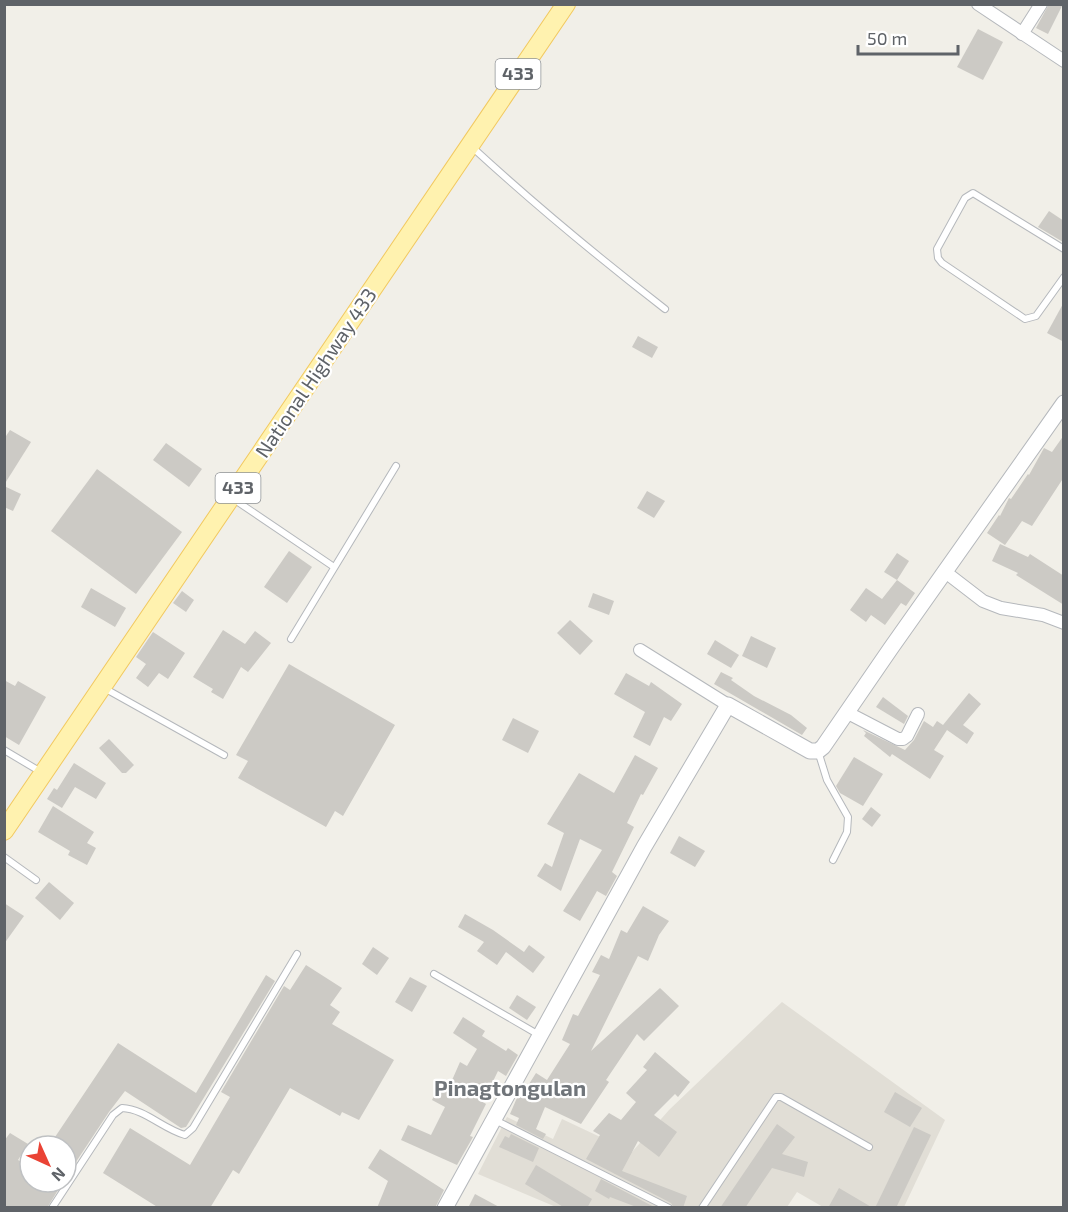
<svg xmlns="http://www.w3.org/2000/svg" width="1068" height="1212" font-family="'Exo 2',sans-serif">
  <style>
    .education { fill: #e1ded6 }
    .building { fill: #cccac5 }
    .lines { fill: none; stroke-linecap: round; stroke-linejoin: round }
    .service-casing { stroke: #b5b8bc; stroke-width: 8 }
    .minor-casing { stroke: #b5b8bc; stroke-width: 14 }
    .tertiary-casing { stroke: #b5b8bc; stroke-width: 17 }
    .primary-casing { stroke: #f2c960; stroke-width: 20 }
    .service { stroke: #fff; stroke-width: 6 }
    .minor { stroke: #fff; stroke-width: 12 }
    .tertiary { stroke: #fff; stroke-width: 15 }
    .primary { stroke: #fff2af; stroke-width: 18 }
    .labels { text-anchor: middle; stroke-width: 4.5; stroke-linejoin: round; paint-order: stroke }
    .shield { fill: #fff; stroke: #8f9295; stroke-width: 1.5 }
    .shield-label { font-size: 18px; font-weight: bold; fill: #5f6368 }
    .street-label { font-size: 20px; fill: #5f6368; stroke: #fff }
    .quarter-label { font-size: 22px; font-weight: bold; fill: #70757a; stroke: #fff }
  </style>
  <rect width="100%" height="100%" fill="#f1efe8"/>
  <polygon class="education" points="782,1002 945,1120 904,1207 823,1207 797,1192 787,1207 556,1207 478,1174 507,1117 553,1139 562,1119 632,1152 669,1110"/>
  <g class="building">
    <polygon points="1049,4 1063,4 1048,34 1036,28"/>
    <polygon points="978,29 1003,42 983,80 957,67"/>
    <polygon points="1049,211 1064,221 1063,242 1038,227"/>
    <polygon points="1064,302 1064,342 1047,333"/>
    <polygon points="638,336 658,347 652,358 632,347"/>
    <polygon points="10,430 31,442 4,485 4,439"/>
    <polygon points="1064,435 1064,477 1032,526 1022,521 1005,545 987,533 999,515 1000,516 1009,498 1011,499 1028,474 1029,475 1044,448 1052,452"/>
    <polygon points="166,443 202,469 189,487 153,460"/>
    <polygon points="97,469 182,532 136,594 51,531"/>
    <polygon points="4,486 21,494 13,511 4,507"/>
    <polygon points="647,491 665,501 654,518 637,508"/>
    <polygon points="1000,544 1028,557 1030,554 1064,576 1064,605 1016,575 1018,573 992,561"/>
    <polygon points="289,551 312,567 287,603 264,587"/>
    <polygon points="897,553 909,561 897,580 884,572"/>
    <polygon points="897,580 915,593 906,606 901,603 885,625 871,615 866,622 850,610 866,588 882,599"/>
    <polygon points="91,588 126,608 115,627 81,607"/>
    <polygon points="182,591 194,600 186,612 173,603"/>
    <polygon points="593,593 614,601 609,615 588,607"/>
    <polygon points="570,620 593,641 580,655 557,633"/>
    <polygon points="223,630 245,644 255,631 271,643 248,672 241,667 223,699 211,692 213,689 193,677"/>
    <polygon points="153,632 185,653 168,679 159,673 148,687 136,678 146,664 136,657"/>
    <polygon points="751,636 776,648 767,668 742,656"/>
    <polygon points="715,640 739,655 731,668 707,654"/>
    <polygon points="289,664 395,725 343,816 335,811 326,827 238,778 248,761 236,755"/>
    <polygon points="721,672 733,678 731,680 754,696 791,715 807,728 802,735 714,684"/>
    <polygon points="626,673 649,686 651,682 682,704 671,721 664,717 650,746 633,737 645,712 614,694"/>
    <polygon points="4,680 15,686 18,681 46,697 19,745 4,736"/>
    <polygon points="969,693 981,704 963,725 974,733 967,744 947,730 934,750 944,756 930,779 892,754 890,757 864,736 866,733 863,730 905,750 914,740 924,721 933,727 937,721 943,725"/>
    <polygon points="883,697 908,716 904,724 876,707"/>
    <polygon points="513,718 539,731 528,753 502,740"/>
    <polygon points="109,739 134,765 126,773 122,773 99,748"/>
    <polygon points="635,755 658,768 643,795 641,794 627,823 634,827 612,872 617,876 606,896 597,891 580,921 563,911 602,850 580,839 561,891 537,876 545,863 552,867 564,833 547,824 579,773 614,793"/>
    <polygon points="854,757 883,774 863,806 840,793 836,786"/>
    <polygon points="74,763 106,783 96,799 75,787 62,808 47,799 54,788 57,790"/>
    <polygon points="53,806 94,832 87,843 96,848 87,865 68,855 70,851 38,832"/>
    <polygon points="871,807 881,815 872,827 862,819"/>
    <polygon points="679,836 705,851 695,867 670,853"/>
    <polygon points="49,882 74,903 60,920 35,898"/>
    <polygon points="4,903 24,916 4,944"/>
    <polygon points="643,906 669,921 659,935 648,961 638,956 591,1051 660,988 679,1006 644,1041 637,1034 606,1080 609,1082 581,1124 545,1107 536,1129 546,1134 543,1139 516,1125 519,1118 510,1114 516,1100 521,1091 524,1092 536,1073 547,1080 570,1044 562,1040 573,1014 578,1016 600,975 592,972 601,955 609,959 621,930 627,933"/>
    <polygon points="465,914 493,930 524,952 529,945 545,957 533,973 506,952 497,965 477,951 484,942 458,927"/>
    <polygon points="373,947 389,958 377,975 362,964"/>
    <polygon points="306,965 342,988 330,1005 340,1012 332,1024 394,1060 359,1120 342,1112 340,1116 290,1088 239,1174 233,1170 210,1208 159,1208 103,1173 130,1128 190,1165 230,1097 221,1092 284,986 290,990"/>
    <polygon points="266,975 275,981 186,1127 181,1128 125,1091 109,1112 66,1177 66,1146 49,1146 118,1043 196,1093"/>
    <polygon points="410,977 427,986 412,1012 395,1002"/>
    <polygon points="517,995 536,1007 527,1020 509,1008"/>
    <polygon points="463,1017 485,1031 482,1036 506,1051 508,1048 518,1055 506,1076 498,1071 483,1102 486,1104 470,1136 473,1137 457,1165 401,1140 408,1125 431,1135 445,1107 432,1100 441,1083 449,1087 460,1062 467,1066 477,1049 453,1033"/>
    <polygon points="655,1052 690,1082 678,1097 675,1094 654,1115 677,1132 659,1157 638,1141 622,1171 687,1196 683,1208 674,1208 671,1203 586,1159 600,1135 593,1131 609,1113 621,1120 636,1102 626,1093 647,1070 643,1067"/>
    <polygon points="895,1092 922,1108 910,1127 884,1112"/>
    <polygon points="777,1124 795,1137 782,1154 808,1162 804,1177 772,1168 745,1208 720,1208"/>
    <polygon points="914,1127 931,1135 896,1208 875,1208"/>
    <polygon points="10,1133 28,1144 18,1160 30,1167 30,1182 63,1182 47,1208 4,1208 4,1141"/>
    <polygon points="511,1134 539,1148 533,1162 499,1147 505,1136 509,1138"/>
    <polygon points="380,1149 444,1190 435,1208 377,1208 388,1181 368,1168"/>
    <polygon points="536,1165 592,1199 587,1208 565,1208 525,1184"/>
    <polygon points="601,1179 656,1208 639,1208 610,1197 609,1199 595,1191"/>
    <polygon points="839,1188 873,1208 828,1208"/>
    <polygon points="475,1194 501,1208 468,1208"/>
  </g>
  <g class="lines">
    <g class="service-casing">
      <g id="service">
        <path d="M472,147C534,204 598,257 665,309"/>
        <polyline points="1064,249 973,193 965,198 937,249 938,258 942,263 1025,319 1036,316 1064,277"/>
        <polyline points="232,498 334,567"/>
        <polyline points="291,639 396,466"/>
        <polyline points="104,688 224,755"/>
        <polyline points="4,750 41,772"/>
        <polyline points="818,751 827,780 848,817 847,832 833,860"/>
        <polyline points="4,857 36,880"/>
        <polyline points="434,974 539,1035"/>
        <polyline points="495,1120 669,1208"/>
        <path d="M52,1208L113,1115L122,1108C145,1109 163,1129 185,1135L193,1128L297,954"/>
        <polyline points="702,1208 776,1097 781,1097 869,1147"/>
      </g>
    </g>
    <g class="minor-casing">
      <g id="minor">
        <polyline points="978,4 1064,61"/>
        <polyline points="1022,34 1041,4"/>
        <polyline points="944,571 983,601 1001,608 1043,615 1064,623"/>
        <polyline points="640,650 728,705"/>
        <polyline points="848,713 898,739 903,739 907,736 918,714"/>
      </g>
    </g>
    <g class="tertiary-casing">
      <polyline id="tertiary" points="445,1208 644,847 728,705 810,751 818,751 823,747 891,648 1064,403"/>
    </g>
    <g class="primary-casing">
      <polyline id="primary" points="4,831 566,4"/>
    </g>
    <use href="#service" class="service"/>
    <use href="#minor" class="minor"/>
    <use href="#tertiary" class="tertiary"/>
    <use href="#primary" class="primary"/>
  </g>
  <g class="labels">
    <g class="shield">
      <rect x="495.5" y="59" width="45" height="30" rx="4.5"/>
      <rect x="215.5" y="473" width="45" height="30" rx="4.5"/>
    </g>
    <g class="shield-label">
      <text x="518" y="80">433</text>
      <text x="238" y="494">433</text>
    </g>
    <g class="street-label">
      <text transform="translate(316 373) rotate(-56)" y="7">National Highway 433</text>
    </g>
    <g class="quarter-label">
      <text x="510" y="1096">Pinagtongulan</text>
    </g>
  </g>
  <rect width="1068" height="1212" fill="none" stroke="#5f6368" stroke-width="12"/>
  <g transform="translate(48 1164) rotate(135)"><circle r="28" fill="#ffffff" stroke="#bfc1c3" stroke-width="1.5"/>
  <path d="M0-4.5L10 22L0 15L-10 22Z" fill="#ea4335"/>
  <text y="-9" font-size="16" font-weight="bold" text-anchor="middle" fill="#5f6368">N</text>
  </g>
  <path d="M858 45v9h100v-9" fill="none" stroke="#5f6368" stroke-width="3"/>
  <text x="867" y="45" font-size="18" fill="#5f6368" stroke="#ffffff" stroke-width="4.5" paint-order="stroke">50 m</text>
</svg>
